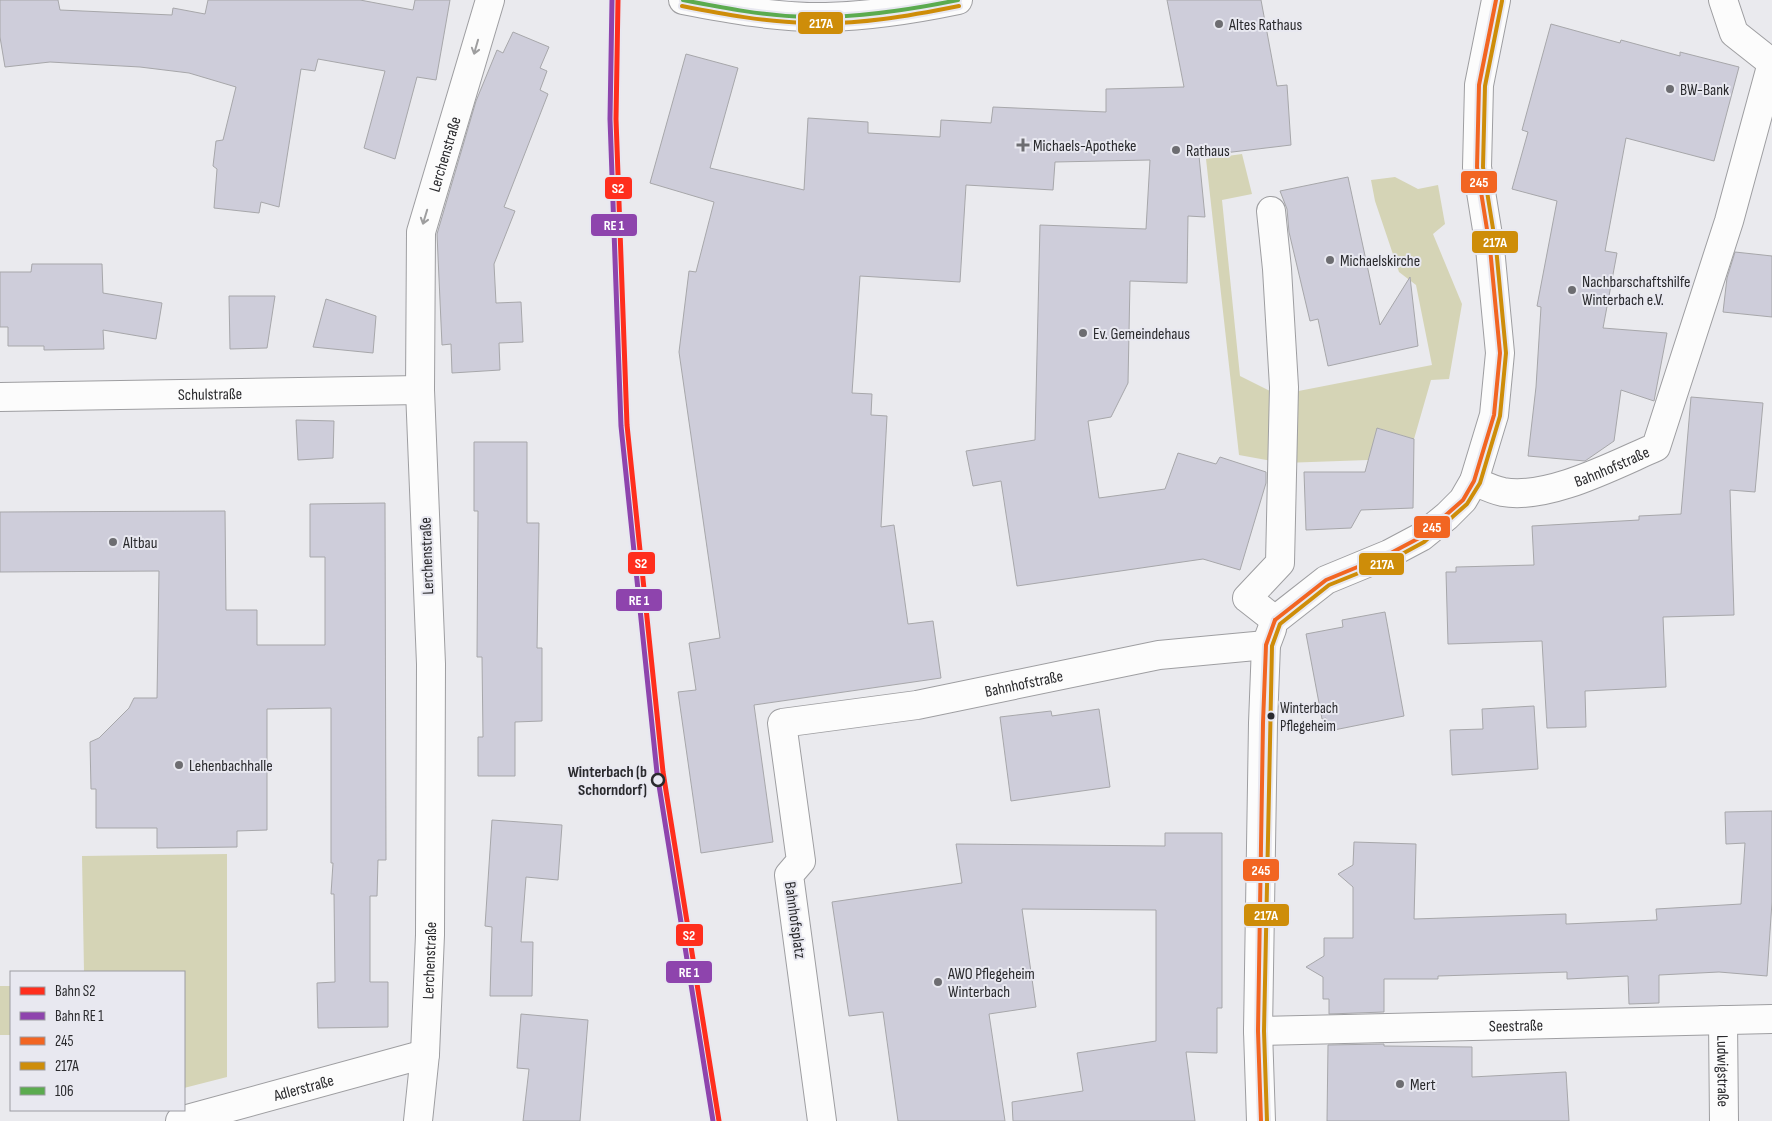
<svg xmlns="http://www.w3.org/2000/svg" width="1772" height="1121" font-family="'Sofia Sans Condensed',sans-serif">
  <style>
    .green { fill: #d5d4b6 }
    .building { fill: #cecdda; stroke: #a7a7aa }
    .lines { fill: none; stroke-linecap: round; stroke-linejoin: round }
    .minor-casing { stroke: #9e9ea1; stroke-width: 30 }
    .major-casing { stroke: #9e9ea1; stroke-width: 30 }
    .minor { stroke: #fcfcfc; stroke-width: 28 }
    .major { stroke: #fcfcfc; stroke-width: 28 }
    .bus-1-casing { stroke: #e8e8f0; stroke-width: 8 }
    .bus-2-casing { stroke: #e8e8f0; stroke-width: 8 }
    .bus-3-casing { stroke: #e8e8f0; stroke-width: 8 }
    .bus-1 { stroke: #f26522; stroke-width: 4 }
    .bus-2 { stroke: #ce8d09; stroke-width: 4 }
    .bus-3 { stroke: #5bab4f; stroke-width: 4 }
    .rail-1-casing { stroke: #e8e8f0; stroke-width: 9 }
    .rail-2-casing { stroke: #e8e8f0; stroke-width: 9 }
    .rail-1 { stroke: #ff2e1d; stroke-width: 5 }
    .rail-2 { stroke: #8e44ad; stroke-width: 5 }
    .oneway { stroke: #9e9e9f }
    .poi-dot { fill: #6d6d71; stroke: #e8e8f0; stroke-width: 2 }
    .bus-dot { fill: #2a2a2d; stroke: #e8e8f0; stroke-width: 2 }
    .stop-dot { fill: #e8e8f0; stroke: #2a2a2d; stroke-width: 2.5 }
    .labels { text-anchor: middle; stroke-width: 4; stroke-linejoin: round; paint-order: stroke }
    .bus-label { font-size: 15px; fill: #2a2a2d; stroke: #e8e8f0; text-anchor: start }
    .poi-label { font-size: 16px; fill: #2a2a2d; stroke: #e8e8f0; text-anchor: start }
    .street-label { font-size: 16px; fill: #2a2a2d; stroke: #e8e8f0 }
    .stop-label { font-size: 16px; font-weight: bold; fill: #2a2a2d; stroke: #e8e8f0; text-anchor: end }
    .line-badge { stroke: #e8e8f0; stroke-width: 2 }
    .badge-label { font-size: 14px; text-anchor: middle; font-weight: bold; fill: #fff }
  </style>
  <rect width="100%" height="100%" fill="#eaeaee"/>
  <g class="green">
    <polygon points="1242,154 1252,194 1222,200 1240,376 1278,395 1432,365 1416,285 1399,272 1375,201 1371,180 1395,177 1418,189 1438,185 1445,224 1433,234 1462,304 1449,379 1431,380 1414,439 1378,428 1368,460 1283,463 1239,455 1206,159"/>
    <polygon points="227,854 227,1077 184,1088 184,972 84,972 82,856"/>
    <rect x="0" y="986" width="11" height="49"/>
  </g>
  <g class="building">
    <polygon points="0,0 58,0 60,10 172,15 173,8 205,14 208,0 360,0 413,10 415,0 450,0 436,80 417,77 395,159 364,148 385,71 318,59 315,71 301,69 279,207 261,202 259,213 214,208 217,169 213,166 216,141 223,140 236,87 189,73 140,67 50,62 5,67 0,37"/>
    <polygon points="1167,0 1261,0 1277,86 1287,85 1291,145 1199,156 1205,217 1188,216 1187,283 1130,281 1128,383 1111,417 1088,421 1099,498 1165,489 1178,453 1216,464 1220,457 1266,472 1266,483 1240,570 1203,559 1017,586 1001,481 973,486 966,451 1035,440 1040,225 1146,229 1150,160 1055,162 1053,190 966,185 960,282 860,276 852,393 872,394 871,415 887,416 881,527 894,525 908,624 933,621 941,678 754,705 773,842 701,853 678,692 696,690 689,643 720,638 679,352 689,271 696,272 714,202 650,183 686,54 738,68 710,168 804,190 808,118 868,122 868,133 940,137 941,120 991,123 993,107 1106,112 1106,89 1184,87"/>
    <polygon points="1551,24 1620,43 1621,40 1680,56 1680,52 1739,67 1714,161 1626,138 1605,251 1617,253 1603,328 1667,333 1654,401 1621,390 1614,441 1585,461 1528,456 1536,387 1541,307 1537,306 1557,201 1512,189 1528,132 1522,130"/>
    <polygon points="513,32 549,47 540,68 547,71 540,90 548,94 504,207 515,211 494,264 496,303 521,302 523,342 499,343 500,370 452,373 451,344 442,345 437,234 476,101 497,50 503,53"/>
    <polygon points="1348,177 1380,325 1410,277 1418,346 1328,366 1318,319 1310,321 1289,232 1287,209 1280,191"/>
    <polygon points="1735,252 1772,256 1772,317 1723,312 1727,278"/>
    <polygon points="32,264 102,264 103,293 162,303 156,339 103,330 104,349 44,350 44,346 8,346 8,327 0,327 0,272 31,272"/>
    <polygon points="229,296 275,296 267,348 230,349"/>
    <polygon points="326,299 376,316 373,353 313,347"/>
    <polygon points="1691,397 1763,403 1755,492 1730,490 1734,615 1663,617 1666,687 1585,691 1586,727 1547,728 1542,641 1448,644 1446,572 1456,572 1456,567 1534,565 1532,526 1639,520 1639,516 1681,514"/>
    <polygon points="296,420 334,421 333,458 298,460"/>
    <polygon points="1377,428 1414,439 1413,508 1361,510 1351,528 1306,530 1304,472 1365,472"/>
    <polygon points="474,442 527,442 527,523 539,523 537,648 542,648 542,721 515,722 515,776 478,776 478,737 483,737 482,657 477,657 478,511 474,511"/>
    <polygon points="385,503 386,860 378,860 377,896 370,896 370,982 388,982 388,1027 318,1028 317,983 335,982 334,894 331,894 333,863 331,863 331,708 267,709 267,830 237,831 237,847 157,848 157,828 96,828 96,789 91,789 90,742 99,738 129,708 134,698 157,698 159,571 0,572 0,512 225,511 226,610 257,610 257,645 325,645 325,557 310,557 310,504"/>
    <polygon points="1385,612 1404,716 1329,731 1326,718 1322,719 1306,634 1343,627 1342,620"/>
    <polygon points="1534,706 1538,769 1452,775 1450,730 1483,729 1482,709"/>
    <polygon points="1099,709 1110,787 1011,801 1000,717 1051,711 1052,716"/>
    <polygon points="1772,811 1772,902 1767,976 1719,972 1659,975 1659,1003 1629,1004 1628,976 1567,979 1567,972 1438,976 1438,979 1384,979 1384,1012 1329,1014 1329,999 1323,999 1323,977 1306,967 1324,956 1324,938 1353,938 1353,887 1338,874 1353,865 1354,842 1416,844 1414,919 1566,914 1566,924 1657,920 1656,909 1741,904 1745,843 1726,844 1725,812"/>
    <polygon points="492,820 562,825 558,880 526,877 521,942 533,942 532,996 490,996 492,927 485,926"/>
    <polygon points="1165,833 1222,833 1222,1008 1217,1008 1217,1053 1186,1052 1195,1121 1013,1121 1012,1102 1083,1091 1077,1053 1156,1041 1156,910 1022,909 1036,1007 989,1014 1005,1121 898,1121 883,1012 849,1016 832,902 962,883 956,844 1165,846"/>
    <polygon points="521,1014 588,1020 580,1121 523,1121 529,1069 517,1068"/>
    <polygon points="1384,1044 1384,1046 1472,1047 1472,1077 1566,1072 1569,1121 1327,1121 1328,1045"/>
  </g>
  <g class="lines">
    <g class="minor-casing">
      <g id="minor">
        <polyline points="1723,0 1734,33 1772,63"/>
        <polyline points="1271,211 1277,269 1284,387 1280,563 1247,598 1275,620"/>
        <path id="s1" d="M0,397L420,390"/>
        <path id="s2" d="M1474,481C1483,485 1493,490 1503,492C1549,500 1614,465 1656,447L1729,221L1772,63"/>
        <polyline points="1275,620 1326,580 1389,554 1421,537 1447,516 1463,500 1474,481 1494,415 1500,353 1490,248 1477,167 1479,85 1496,0"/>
        <path id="s3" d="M1723,1020L1724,1121"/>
        <path id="s4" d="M1258,1031L1772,1019"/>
        <path id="s5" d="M180,1121L425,1054"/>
        <path id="s6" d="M418,1121L425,1054L430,935L431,664L420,390L421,232L490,0"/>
        <path id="s7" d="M822,1121L789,875L801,861L782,723L917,705L1159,655L1266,645"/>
        <polyline points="1261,1121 1258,1031 1263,723 1266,645 1272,629"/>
      </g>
    </g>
    <g class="major-casing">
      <path id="major" d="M683,0C730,9 778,18 826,17C870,16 915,9 958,0"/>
    </g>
    <use href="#minor" class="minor"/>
    <use href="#major" class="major"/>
    <g class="bus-1-casing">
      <g id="bus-1">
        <polyline points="1275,620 1326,580 1389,554 1421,537 1463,500 1474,481 1494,415 1500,353 1490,248 1477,167 1479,85 1496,0"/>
        <polyline points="1261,1121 1258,1031 1263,723 1266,645 1275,620"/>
      </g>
    </g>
    <g class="bus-2-casing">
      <g id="bus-2">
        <path d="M682,6C723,14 765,22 807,23C858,25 909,16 959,6"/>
        <polyline points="1267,1121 1264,1031 1272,646 1280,624 1329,585 1391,560 1424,542 1467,504 1480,483 1500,416 1506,353 1496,247 1483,167 1485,86 1502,1"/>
      </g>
    </g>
    <g class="bus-3-casing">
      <path id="bus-3" d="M683,0C724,8 765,16 807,17C858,18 909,10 958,0"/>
    </g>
    <use href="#bus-1" class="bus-1"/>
    <use href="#bus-2" class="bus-2"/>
    <use href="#bus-3" class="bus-3"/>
    <g class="rail-1-casing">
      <polyline id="rail-1" points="618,0 616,119 627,425 663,772 719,1121"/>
    </g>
    <g class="rail-2-casing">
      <polyline id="rail-2" points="612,0 610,119 621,426 657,773 713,1121"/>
    </g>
    <use href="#rail-1" class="rail-1"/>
    <use href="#rail-2" class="rail-2"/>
  </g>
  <defs><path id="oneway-shaft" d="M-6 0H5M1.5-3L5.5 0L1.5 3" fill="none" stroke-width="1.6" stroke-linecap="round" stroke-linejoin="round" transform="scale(1.25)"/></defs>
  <g class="oneway">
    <use href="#oneway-shaft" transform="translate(476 47) rotate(106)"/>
    <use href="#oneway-shaft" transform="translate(425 217) rotate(107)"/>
  </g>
  <g class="poi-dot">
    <circle cx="1219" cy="24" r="5"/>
    <circle cx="1670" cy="89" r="5"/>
    <path d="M1020.5 137.5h5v5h5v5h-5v5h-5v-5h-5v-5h5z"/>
    <circle cx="1176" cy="150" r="5"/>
    <circle cx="1330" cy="260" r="5"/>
    <circle cx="1572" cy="290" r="5"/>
    <circle cx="1083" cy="333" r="5"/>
    <circle cx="113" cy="542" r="5"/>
    <circle cx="179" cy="765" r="5"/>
    <circle cx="938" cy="982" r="5"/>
    <circle cx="1400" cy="1084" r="5"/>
  </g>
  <circle class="bus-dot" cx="1271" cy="716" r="4.5"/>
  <circle class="stop-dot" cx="658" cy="780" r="6"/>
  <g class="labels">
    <g class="bus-label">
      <text x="1280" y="713">Winterbach<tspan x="1280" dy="18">Pflegeheim</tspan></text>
    </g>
    <g class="poi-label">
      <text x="1229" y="30">Altes Rathaus</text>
      <text x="1680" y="95">BW-Bank</text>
      <text x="1033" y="151">Michaels-Apotheke</text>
      <text x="1186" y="156">Rathaus</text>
      <text x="1340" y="266">Michaelskirche</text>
      <text x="1582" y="287">Nachbarschaftshilfe<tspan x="1582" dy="18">Winterbach e.V.</tspan></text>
      <text x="1093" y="339">Ev. Gemeindehaus</text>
      <text x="123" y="548">Altbau</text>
      <text x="189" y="771">Lehenbachhalle</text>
      <text x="948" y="979">AWO Pflegeheim<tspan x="948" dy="18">Winterbach</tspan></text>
      <text x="1410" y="1090">Mert</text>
    </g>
    <g class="street-label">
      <text dy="6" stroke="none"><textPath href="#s6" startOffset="971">Lerchenstraße</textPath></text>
      <text dy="6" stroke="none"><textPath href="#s1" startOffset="210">Schulstraße</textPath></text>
      <text dy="6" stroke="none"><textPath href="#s2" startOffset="144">Bahnhofstraße</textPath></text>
      <text transform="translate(426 556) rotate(-92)" y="6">Lerchenstraße</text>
      <text dy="6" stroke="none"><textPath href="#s7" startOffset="651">Bahnhofstraße</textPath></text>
      <text transform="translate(796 920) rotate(82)" y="6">Bahnhofsplatz</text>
      <text dy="6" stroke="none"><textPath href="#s6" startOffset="161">Lerchenstraße</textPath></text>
      <text dy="6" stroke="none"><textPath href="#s4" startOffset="258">Seestraße</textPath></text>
      <text dy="6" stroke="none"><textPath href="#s3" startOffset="51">Ludwigstraße</textPath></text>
      <text dy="6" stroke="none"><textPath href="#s5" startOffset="128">Adlerstraße</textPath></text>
    </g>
    <g class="stop-label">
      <text x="647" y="777">Winterbach (b<tspan x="647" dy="18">Schorndorf)</tspan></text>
    </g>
  </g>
  <g class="line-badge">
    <rect x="797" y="11" width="47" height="24" rx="5" fill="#ce8d09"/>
    <rect x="1460" y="170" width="38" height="24" rx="5" fill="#f26522"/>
    <rect x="604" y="176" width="29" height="24" rx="5" fill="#ff2e1d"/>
    <rect x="590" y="213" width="48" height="24" rx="5" fill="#8e44ad"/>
    <rect x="1471" y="230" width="48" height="24" rx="5" fill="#ce8d09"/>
    <rect x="1413" y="515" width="38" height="24" rx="5" fill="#f26522"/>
    <rect x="627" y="551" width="29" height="24" rx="5" fill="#ff2e1d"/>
    <rect x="1358" y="552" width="47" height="24" rx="5" fill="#ce8d09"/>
    <rect x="615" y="588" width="48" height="24" rx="5" fill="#8e44ad"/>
    <rect x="1242" y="858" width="38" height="24" rx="5" fill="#f26522"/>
    <rect x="1243" y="903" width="47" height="24" rx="5" fill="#ce8d09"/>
    <rect x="675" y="923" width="29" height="24" rx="5" fill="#ff2e1d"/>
    <rect x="665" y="960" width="48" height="24" rx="5" fill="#8e44ad"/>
  </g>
  <g class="badge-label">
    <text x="821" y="28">217A</text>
    <text x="1479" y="187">245</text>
    <text x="618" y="193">S2</text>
    <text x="614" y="230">RE 1</text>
    <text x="1495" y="247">217A</text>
    <text x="1432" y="532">245</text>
    <text x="641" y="568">S2</text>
    <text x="1382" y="569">217A</text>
    <text x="639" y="605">RE 1</text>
    <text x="1261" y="875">245</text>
    <text x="1266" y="920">217A</text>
    <text x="689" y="940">S2</text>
    <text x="689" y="977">RE 1</text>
  </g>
  <rect x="10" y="971" width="175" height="140" fill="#e8e8f0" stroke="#9c9ca2"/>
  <rect x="20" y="987" width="25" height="8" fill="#ff2e1d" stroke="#9c9ca2"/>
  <text x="55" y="996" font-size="15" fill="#2a2a2d">Bahn S2</text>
  <rect x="20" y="1012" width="25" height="8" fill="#8e44ad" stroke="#9c9ca2"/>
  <text x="55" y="1021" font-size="15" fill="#2a2a2d">Bahn RE 1</text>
  <rect x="20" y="1037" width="25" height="8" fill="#f26522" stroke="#9c9ca2"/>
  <text x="55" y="1046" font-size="15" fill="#2a2a2d">245</text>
  <rect x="20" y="1062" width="25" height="8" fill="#ce8d09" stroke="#9c9ca2"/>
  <text x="55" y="1071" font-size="15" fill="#2a2a2d">217A</text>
  <rect x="20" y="1087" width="25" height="8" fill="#5bab4f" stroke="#9c9ca2"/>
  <text x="55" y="1096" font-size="15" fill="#2a2a2d">106</text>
</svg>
